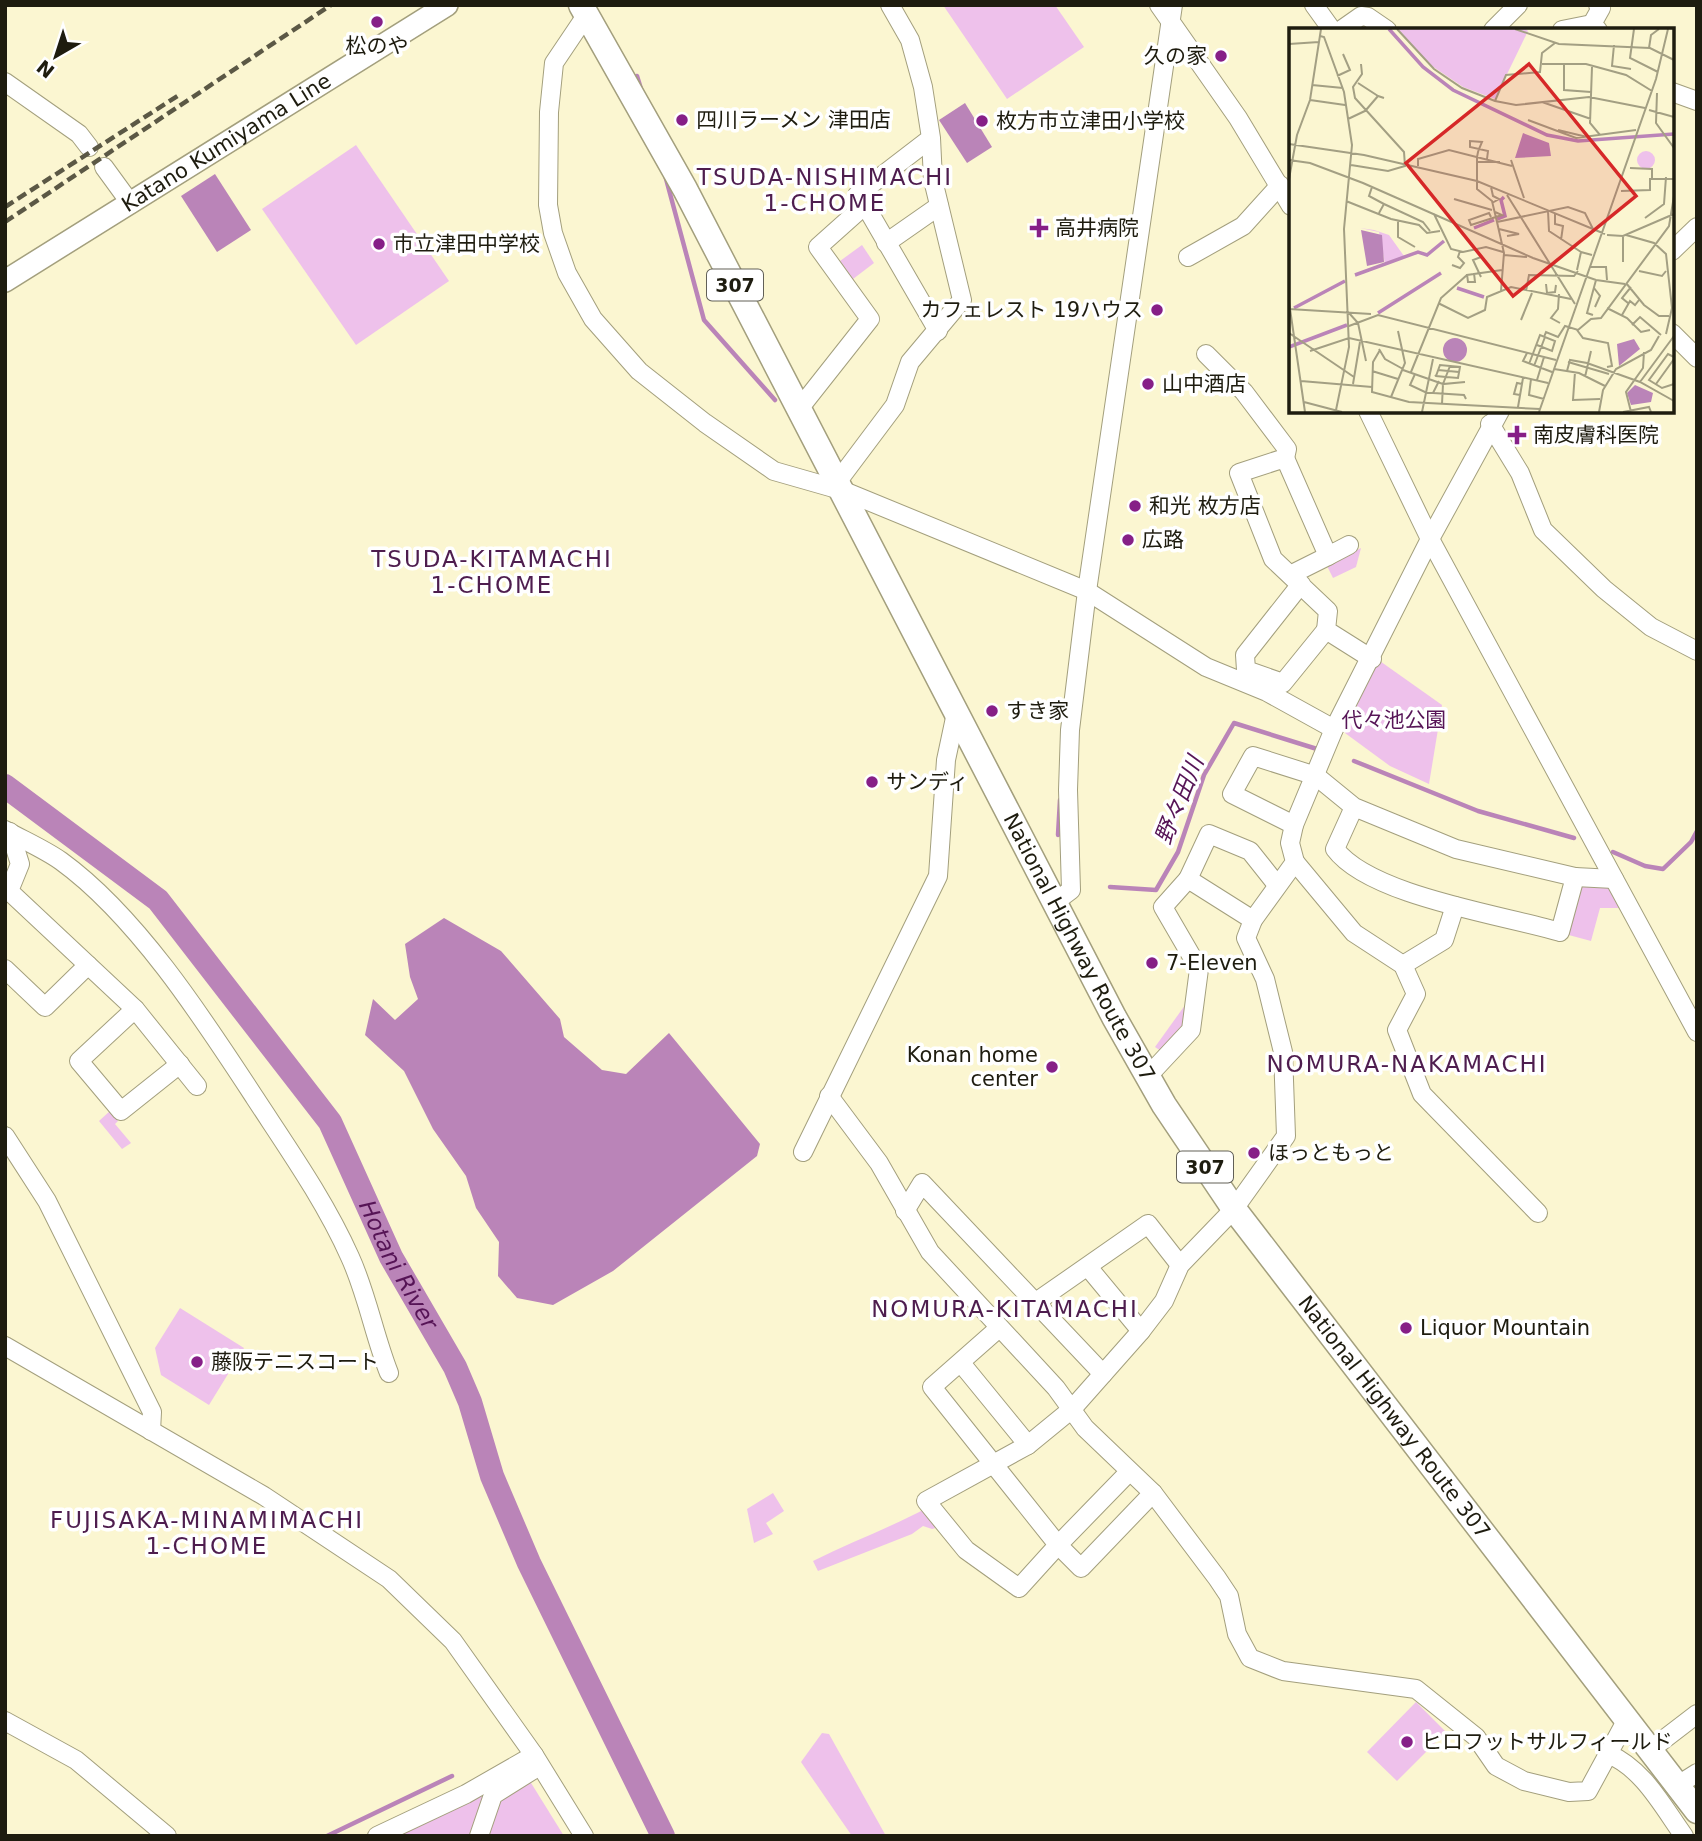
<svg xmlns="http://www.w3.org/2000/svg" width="1702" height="1841" font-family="'DejaVu Sans','Noto Sans JP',sans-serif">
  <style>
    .green { fill: #eec1eb }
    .water { fill: #ba84b8 }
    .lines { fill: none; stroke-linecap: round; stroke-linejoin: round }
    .stream { stroke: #ba84b8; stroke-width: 4.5 }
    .river { stroke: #ba84b8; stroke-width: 24 }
    .minor-casing { stroke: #a39f7d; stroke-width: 20 }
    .major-casing { stroke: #a39f7d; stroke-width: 24 }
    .highway-casing { stroke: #a39f7d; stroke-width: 27 }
    .minor { stroke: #fff; stroke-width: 18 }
    .major { stroke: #fff; stroke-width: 21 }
    .highway { stroke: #fff; stroke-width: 24 }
    .rail { stroke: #5b5845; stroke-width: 4.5; stroke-dasharray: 10 5; stroke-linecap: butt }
    .poi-dot { fill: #861f87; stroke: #fff; stroke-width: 2.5 }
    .labels { text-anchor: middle; stroke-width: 7; stroke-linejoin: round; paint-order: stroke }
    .shield { fill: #fff; stroke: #626057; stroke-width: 2 }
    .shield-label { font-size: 19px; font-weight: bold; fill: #1e1c0f }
    .poi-label { font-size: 21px; fill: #1e1c0f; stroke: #fff; text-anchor: start }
    .street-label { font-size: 21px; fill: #1e1c0f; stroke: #fff }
    .park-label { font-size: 21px; fill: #571557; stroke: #fff }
    .neighbourhood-label { font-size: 23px; letter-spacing: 2px; fill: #4e1d4e; stroke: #fff }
    .water-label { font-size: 23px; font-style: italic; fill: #561456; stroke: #fff }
    .inset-river { fill: none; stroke: #ba84b8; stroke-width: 3.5 }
    .inset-road { fill: none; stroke: #a39f83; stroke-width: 2 }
    .view { fill: #d62828; fill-opacity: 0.15; stroke: #d62828; stroke-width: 3.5 }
    .inset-edge { fill: none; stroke: #1e1c0f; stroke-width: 3.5 }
  </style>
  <rect width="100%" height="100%" fill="#fbf6d1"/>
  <g class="green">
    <polygon points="943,5 1055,5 1084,47 1007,99"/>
    <polygon points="356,145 449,281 356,345 262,209"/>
    <polygon points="862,245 874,263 853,279 840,261"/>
    <polygon points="1361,548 1356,567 1333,578 1327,566"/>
    <polygon points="1377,659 1442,705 1429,784 1390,766 1345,733"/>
    <polygon points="1611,884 1620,908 1600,908 1591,941 1565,934 1579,885"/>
    <polygon points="1188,1001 1186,1022 1164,1053 1155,1047"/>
    <polygon points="110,1111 118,1121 115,1124 131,1143 122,1149 99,1121"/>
    <polygon points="180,1308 244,1348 209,1405 161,1375 155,1348"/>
    <polygon points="773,1493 784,1511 766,1523 773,1534 754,1543 747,1509"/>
    <path d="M927,1508L939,1527L932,1529L923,1526L912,1534L818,1571L813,1561C851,1542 889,1528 927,1508Z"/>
    <polygon points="1416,1702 1446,1732 1397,1781 1367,1752"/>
    <polygon points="822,1733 829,1734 886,1836 852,1836 801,1762"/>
    <polygon points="523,1770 564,1836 391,1836"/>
  </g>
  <g class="water">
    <polygon points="965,103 992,147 967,163 939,120"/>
    <polygon points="215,174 251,230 217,252 181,196"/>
    <polygon points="444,918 501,951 560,1019 564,1037 602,1070 626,1074 669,1033 760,1144 757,1156 613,1271 553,1305 517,1298 498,1276 499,1242 476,1208 466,1176 433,1129 404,1071 365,1035 373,999 395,1020 418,999 410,977 405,944"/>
  </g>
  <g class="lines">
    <g class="stream">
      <polyline points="637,76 641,89"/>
      <polyline points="665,175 704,320 775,400"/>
      <polyline points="1354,761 1478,811 1574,838"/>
      <polyline points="1058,835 1060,800"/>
      <polyline points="1613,852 1645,866 1663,869 1691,842 1697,831"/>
      <polyline points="1110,887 1156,890 1178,852 1204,775 1234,723 1317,749"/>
      <polyline points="327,1836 452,1776"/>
    </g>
    <path class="river" id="s1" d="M5,786L158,900L330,1122L391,1257L455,1367L470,1402L492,1476L529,1563L663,1836"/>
    <g class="minor-casing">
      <g id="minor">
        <polyline points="1159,5 1238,118 1291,206"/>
        <polyline points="1314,5 1332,30"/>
        <polyline points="587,14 554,63 549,112 548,205 553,233 567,273 593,319 639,371 705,423 774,471 844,491 1087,591 1206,667 1267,692 1334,729"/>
        <polyline points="1341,30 1361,16 1368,17 1387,30"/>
        <polyline points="1493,30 1518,5"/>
        <polyline points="1562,30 1592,24"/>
        <polyline points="1598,30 1592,24 1601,8 1598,5"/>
        <polyline points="5,82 79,134 89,147"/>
        <polyline points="1672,92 1697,101"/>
        <polyline points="104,167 131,204"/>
        <polyline points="865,205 938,331"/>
        <polyline points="886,243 939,206"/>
        <polyline points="1672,251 1697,227"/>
        <polyline points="1188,257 1243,226 1280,185"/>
        <polyline points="1672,333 1697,358"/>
        <polyline points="1206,354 1244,392 1287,449 1285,458"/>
        <polyline points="799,409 870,319 818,247 865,205 857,195 926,142"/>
        <polyline points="1368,411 1430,539 1697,1032"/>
        <polyline points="1490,424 1520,473 1543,530 1604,589 1651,627 1697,651"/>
        <polyline points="838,481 895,405 910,362 962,300 933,180 931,138 923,87 910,40 890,5"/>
        <polyline points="1349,545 1328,556 1285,458 1239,473 1273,559 1328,611 1326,630 1372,659"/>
        <polyline points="1292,574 1328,556"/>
        <polyline points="1301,584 1245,655 1246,670 1283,683 1326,630"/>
        <path d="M1294,825L1232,794L1253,756L1316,776L1354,807L1456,849L1575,877L1560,932C1503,915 1370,896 1335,849L1354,807"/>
        <path d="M5,830C23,840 44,849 61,861C137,916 204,1020 255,1098C289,1150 325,1201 350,1257C367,1294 374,1335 389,1373"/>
        <polyline points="10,832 20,864 9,891 135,1009 197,1086"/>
        <polyline points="1295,862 1354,933 1403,965 1416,994 1397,1030 1422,1094 1538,1213"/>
        <polyline points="1575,877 1614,879"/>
        <polyline points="1188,879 1209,834 1250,851 1277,885"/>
        <polyline points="1055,902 1071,890 1068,790 1070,730 1087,591 1173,5"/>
        <polyline points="1403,965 1444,940 1455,906"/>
        <polyline points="5,969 45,1007 88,965"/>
        <polyline points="135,1009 79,1061 121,1111 180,1064"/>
        <polyline points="1148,1076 1191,1030 1199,969 1163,907 1188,879 1253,920"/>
        <polyline points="829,1096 879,1163 930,1252 1056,1388 1085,1428 1153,1493 1217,1578 1229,1596 1237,1634 1250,1658 1283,1671 1416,1689 1476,1737 1496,1766 1524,1781 1569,1792 1588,1791 1626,1721"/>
        <polyline points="5,1136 47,1201 152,1412 151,1431"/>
        <polyline points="803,1152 938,876 946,760 956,713"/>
        <polyline points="905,1211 922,1183 1103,1374"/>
        <polyline points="1088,1267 1141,1331"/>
        <polyline points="1036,1302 1148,1224 1180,1265"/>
        <polyline points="999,1328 932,1387 1058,1545 1019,1588 966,1550 926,1501 1028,1445 1072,1409 1141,1331 1164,1301 1180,1265 1234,1209 1286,1136 1283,1052 1265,979 1246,938 1253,920 1295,862 1290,843 1294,825 1334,729 1430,539 1500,411"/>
        <polyline points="5,1346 264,1496 389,1579 453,1641 534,1755 584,1836"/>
        <polyline points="961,1363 1028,1445"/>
        <polyline points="1129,1472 1058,1545 1081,1568 1153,1493"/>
        <polyline points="5,1721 76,1760 167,1836"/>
        <polyline points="1650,1750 1697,1714"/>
        <path d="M1608,1754C1643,1768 1663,1807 1684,1836"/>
        <polyline points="1678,1785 1697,1773"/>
        <polyline points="377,1836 466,1794 534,1755"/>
        <polyline points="479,1836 493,1795 533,1770"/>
      </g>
    </g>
    <g class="major-casing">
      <g id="major">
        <path id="s2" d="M5,281L447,5"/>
      </g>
    </g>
    <g class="highway-casing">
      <g id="highway">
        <path id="s3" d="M581,5L685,189L1114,1017L1164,1105L1234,1209L1697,1811"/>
      </g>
    </g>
    <use href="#minor" class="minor"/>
    <use href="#major" class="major"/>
    <use href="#highway" class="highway"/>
    <g class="rail">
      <polyline points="5,207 179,95"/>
      <polyline points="5,222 331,5"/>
    </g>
  </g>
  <g class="poi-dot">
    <circle cx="377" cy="22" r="7"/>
    <circle cx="1221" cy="56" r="7"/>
    <circle cx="682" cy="120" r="7"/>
    <circle cx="982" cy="121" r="7"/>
    <path d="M1035.5 217.5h7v7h7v7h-7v7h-7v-7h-7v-7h7z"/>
    <circle cx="379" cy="244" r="7"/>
    <circle cx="1157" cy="310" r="7"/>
    <circle cx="1148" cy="384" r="7"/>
    <path d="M1513.5 424.5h7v7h7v7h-7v7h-7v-7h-7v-7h7z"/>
    <circle cx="1135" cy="506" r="7"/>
    <circle cx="1128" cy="540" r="7"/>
    <circle cx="992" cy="711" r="7"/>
    <circle cx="872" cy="782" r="7"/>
    <circle cx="1152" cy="963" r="7"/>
    <circle cx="1052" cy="1067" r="7"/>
    <circle cx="1254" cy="1153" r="7"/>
    <circle cx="1406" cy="1328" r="7"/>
    <circle cx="197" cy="1362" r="7"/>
    <circle cx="1407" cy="1742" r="7"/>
  </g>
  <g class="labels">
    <g class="shield">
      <rect x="707" y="269.5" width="56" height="31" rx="5"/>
      <rect x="1177" y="1151.5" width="56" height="31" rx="5"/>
    </g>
    <g class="shield-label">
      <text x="735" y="292">307</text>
      <text x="1205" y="1174">307</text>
    </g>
    <g class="poi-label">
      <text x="377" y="53" text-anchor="middle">松のや</text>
      <text x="1207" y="63" text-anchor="end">久の家</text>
      <text x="696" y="127">四川ラーメン 津田店</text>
      <text x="996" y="128">枚方市立津田小学校</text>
      <text x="1055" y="235">高井病院</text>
      <text x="393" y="251">市立津田中学校</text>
      <text x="1143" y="317" text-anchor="end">カフェレスト 19ハウス</text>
      <text x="1162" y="391">山中酒店</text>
      <text x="1533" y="442">南皮膚科医院</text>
      <text x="1149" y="513">和光 枚方店</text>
      <text x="1142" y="547">広路</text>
      <text x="1006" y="718">すき家</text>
      <text x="886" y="789">サンディ</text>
      <text x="1166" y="970">7-Eleven</text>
      <text x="1038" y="1062" text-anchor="end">Konan home<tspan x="1038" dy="24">center</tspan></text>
      <text x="1268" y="1160">ほっともっと</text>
      <text x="1420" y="1335">Liquor Mountain</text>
      <text x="211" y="1369">藤阪テニスコート</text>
      <text x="1421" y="1749">ヒロフットサルフィールド</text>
    </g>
    <g class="street-label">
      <text dy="7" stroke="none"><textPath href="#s2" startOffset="261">Katano Kumiyama Line</textPath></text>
      <text dy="7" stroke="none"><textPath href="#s3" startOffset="1066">National Highway Route 307</textPath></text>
      <text dy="7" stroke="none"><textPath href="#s3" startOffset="1633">National Highway Route 307</textPath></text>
    </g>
    <g class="park-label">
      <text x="1394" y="727">代々池公園</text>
    </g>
    <g class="neighbourhood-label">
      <text x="825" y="185">TSUDA-NISHIMACHI<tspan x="825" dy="26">1-CHOME</tspan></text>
      <text x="492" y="567">TSUDA-KITAMACHI<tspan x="492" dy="26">1-CHOME</tspan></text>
      <text x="1407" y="1072">NOMURA-NAKAMACHI</text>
      <text x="1005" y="1317">NOMURA-KITAMACHI</text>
      <text x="207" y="1528">FUJISAKA-MINAMIMACHI<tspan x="207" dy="26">1-CHOME</tspan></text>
    </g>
    <g class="water-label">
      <text transform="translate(1179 800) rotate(-68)" y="8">野々田川</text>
      <text dy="8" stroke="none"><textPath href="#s1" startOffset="630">Hotani River</textPath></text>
    </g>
  </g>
  <g transform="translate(1289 28)">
    <rect width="385" height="385" fill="#fbf6d1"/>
    <path d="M109,1H237L239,3L206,71L174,59L140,36ZM348 132a9 9 0 1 1 18 0a9 9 0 1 1-18 0ZM71,200L85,202L100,207L115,228L96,236L90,204Z" fill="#eec1eb"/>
    <path d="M234,105L260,115L262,128L226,130ZM72,202L93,207L95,234L78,238ZM154 322a12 12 0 1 1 24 0a12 12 0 1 1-24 0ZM345,311L351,321L330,338L328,316ZM346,357L364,365L362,374L342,377L338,365Z" fill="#ba84b8"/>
    <path class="inset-river" d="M100,1L134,39L164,62L258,107L289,113L385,106M208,191L216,188L212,172L215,169M185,200L205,192M66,247L129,224L138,227L155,213M168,260L195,269M5,280L56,253M89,285L152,245M0,319L58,297"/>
    <path class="inset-road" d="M108,1L145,41L173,60L206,73L227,77L300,69L356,80M226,1L270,16L361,20L385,32M345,1L341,30L369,44M31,8L35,9L55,64L63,117L55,201L60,319L47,382M0,16L30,14M325,17L323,38L342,41M360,20L362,7L370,1M275,35V62L302,64M253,36H297L337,47L363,63M303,39L301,95L311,107M48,48L61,42L54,26M69,55L89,68M23,57L54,60M368,65L367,95L385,120M21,72L56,77M206,73L217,47L251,44L253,25L266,15M253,74L302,91M77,82L89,68L95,70M360,82L385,89M59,91L78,82M239,92L287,110L347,102M269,102L298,109M0,116L75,127L188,153L316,206M198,131L199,123L181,119V113L193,114L190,121L189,124L188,129V161L203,173L208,194L215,225L212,263M0,132L21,135L74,155L244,230L307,252L336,256M222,132L235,170M187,134H211M62,137L99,143L116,138L115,124L66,70L64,59L73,46L72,36M129,138V131L160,122L223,138M341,140L363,141V151M0,151L8,107L21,72L32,1M83,159L80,168L95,176L90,185M202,159L204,168L210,171L203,175M332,163L361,162V151H385M218,167L286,276M165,171L203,182M57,173L102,191L130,197L138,205L151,203M95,176L134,194L141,203M259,183L260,203L292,224M145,186L162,221L174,224L197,219L214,224M266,186V196L274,198L272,212M202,189L200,185L180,192L182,197L213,187L206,184M356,190L375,176L377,149M109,193V209L126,219M208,194L279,179L296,185L304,201M210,201L230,206L218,208M318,207L334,208L385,186M337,207L365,215L377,226L383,280L377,306M215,227L238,229M334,234V208M163,237L171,240L175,235L169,229L171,223M301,239H317L318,252M288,242L292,224L303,227M350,243L373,248L377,243M178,246L179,254H186L185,245M192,249L184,232L192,229M337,255L355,277L370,288H380M257,256L258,265L266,264L267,257M305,260L311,268L306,279M237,263L240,247L285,248L289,243M270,266L269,281L262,290L271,295M0,274L16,384M149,275L179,290L196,282L198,269L222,259L282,271M339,275L333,270L342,259M318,280L338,290L352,304L361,302M0,281L82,286M60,285L69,295L77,333M304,287L298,285L307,252M333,287L341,273L346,277L350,272M232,292L243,265M343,297L351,289L372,307M60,298L89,287L267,332M288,302L294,310L319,315L323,338L318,339M0,305L65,349M255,309L257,304L269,309L276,298L289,302L302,291L312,290L380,198L385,168M90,321L96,331L114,341M91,322L84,334L83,364L120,374L251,381M21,323L60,310L259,355M238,325L234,333L263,344M385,329L379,326L360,352L373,360L385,356M279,334L320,346M240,336L251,307L266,313L263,323L248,317M161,338L154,356L176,354M245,338L256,309M265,341L290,345L316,358M114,342L154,356L153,376M149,342L170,344M83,343L109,351M278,343L281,332L298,335L351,354L385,373M122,344L152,270L178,247L213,242M286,344L284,372L311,371M126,346L121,357L138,365H144L150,353M146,347L147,348L157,349L169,350L171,339L151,337L147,348M296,349L302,323M242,351L240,367L255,371M248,352L255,329M12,353L83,359M351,354L385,308M64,356L71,314M367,356L385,331M144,365L175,367L177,371M231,367L225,366L228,355L233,356M102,369L116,335L109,303M15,374L53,384M229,379L234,350M133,384L144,331M250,384L367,51L379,1M310,384L314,362L327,341L362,322L370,308M334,384L360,379L362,384M342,384L337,364L354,340L355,324"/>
    <path class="view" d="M240,36L347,168L224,268L117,135Z"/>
    <rect width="385" height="385" class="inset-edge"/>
  </g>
  <rect width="1702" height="1841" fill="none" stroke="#1e1c0f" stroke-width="14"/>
  <g transform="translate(56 56) rotate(219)" stroke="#ffffff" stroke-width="5" paint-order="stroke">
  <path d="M0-5L12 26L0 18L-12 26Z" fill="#1e1c0f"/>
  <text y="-10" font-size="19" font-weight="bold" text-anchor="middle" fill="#1e1c0f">N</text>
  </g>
</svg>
